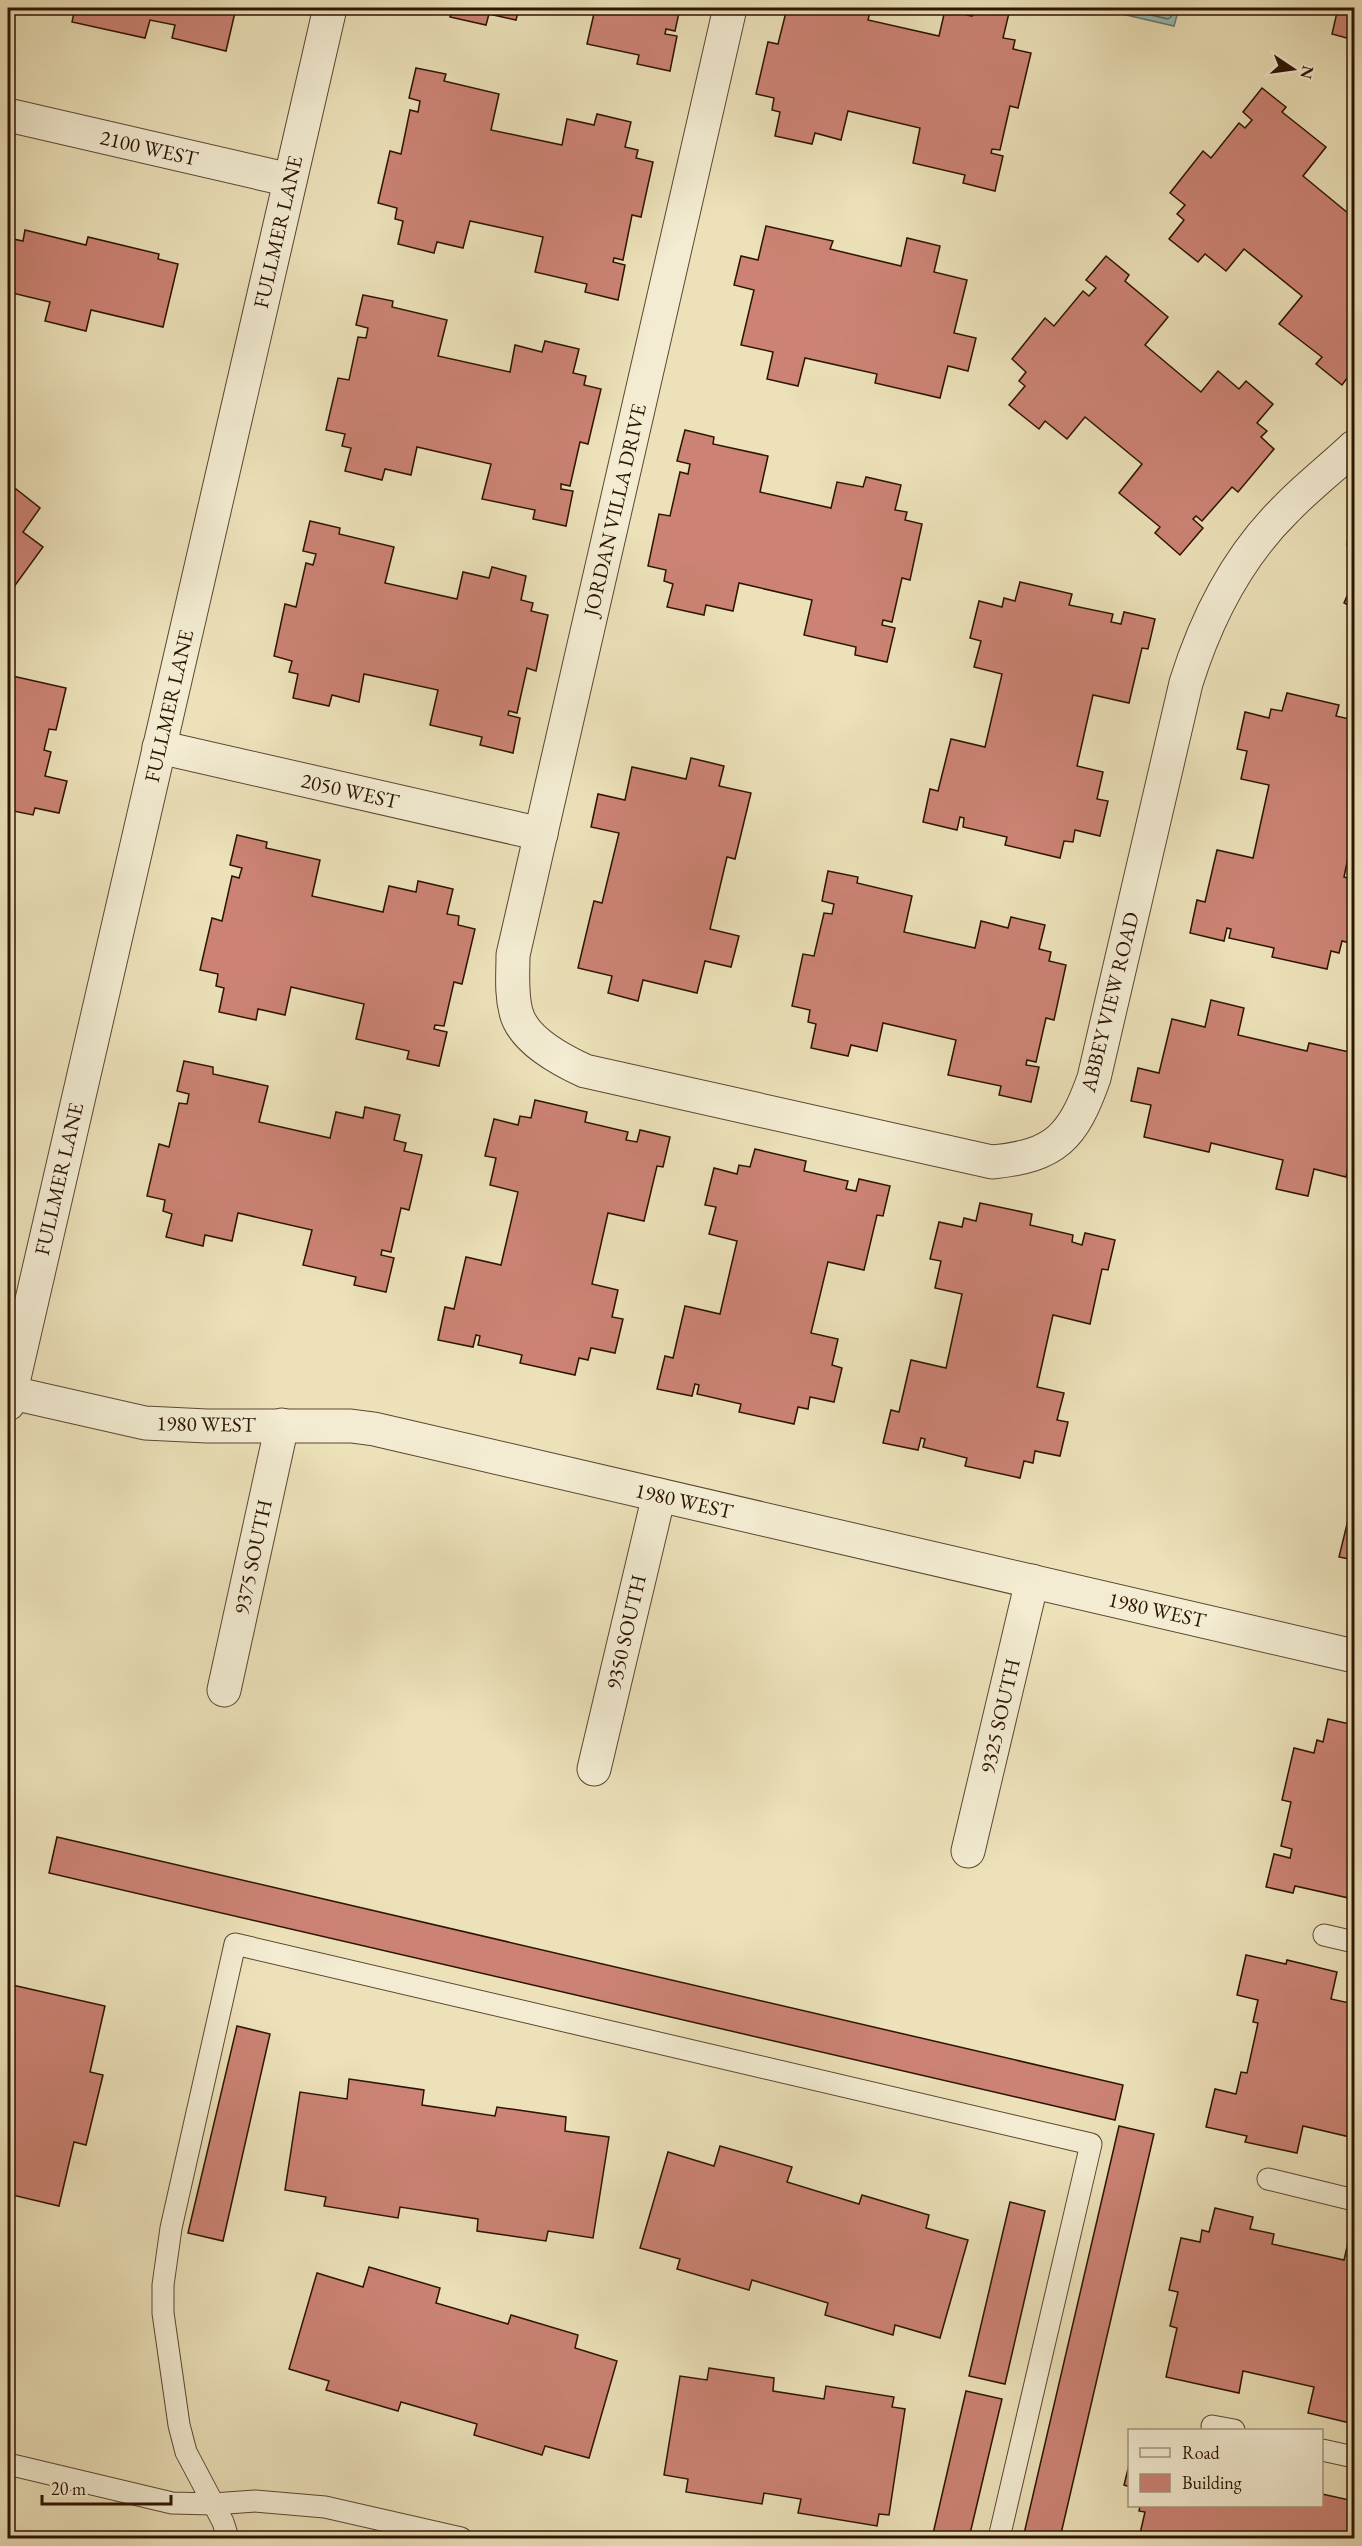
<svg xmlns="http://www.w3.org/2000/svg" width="1362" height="2546" font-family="'EB Garamond',serif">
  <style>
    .water { fill: #9abcb6; stroke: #6e796e; stroke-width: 1.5 }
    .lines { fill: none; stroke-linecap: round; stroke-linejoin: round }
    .shore { stroke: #63685c; stroke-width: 1.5 }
    .building { fill: #cc8375; stroke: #2c1402; stroke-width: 1.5 }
    .service-casing { stroke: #5c4730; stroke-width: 23 }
    .minor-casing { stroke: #5c4730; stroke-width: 35 }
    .tertiary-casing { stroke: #5c4730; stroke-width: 35 }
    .service { stroke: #f3ecd2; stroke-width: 21 }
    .minor { stroke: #f3ecd2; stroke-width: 33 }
    .tertiary { stroke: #f3ecd2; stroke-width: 33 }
    .labels { text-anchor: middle; stroke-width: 5; stroke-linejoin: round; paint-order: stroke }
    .street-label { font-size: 21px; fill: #2c1402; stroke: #f3ecd2 }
  </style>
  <rect width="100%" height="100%" fill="#ece1b9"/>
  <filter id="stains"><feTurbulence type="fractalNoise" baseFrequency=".00333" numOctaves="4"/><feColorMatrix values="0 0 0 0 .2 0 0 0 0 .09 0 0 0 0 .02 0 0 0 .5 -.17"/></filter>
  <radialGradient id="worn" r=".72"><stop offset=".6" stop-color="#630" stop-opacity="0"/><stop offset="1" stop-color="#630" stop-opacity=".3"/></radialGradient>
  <polygon class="water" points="1096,8 1179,8 1174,26"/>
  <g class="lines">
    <polyline class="shore" points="1121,8 1168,19 1171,17 1173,8"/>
  </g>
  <g class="building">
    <polygon points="75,8 236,8 226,51 172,38 175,25 150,20 145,38 72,22"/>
    <polygon points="452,8 519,8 516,20 489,14 486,25 450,17"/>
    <polygon points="589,8 680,8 675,31 666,29 665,34 677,36 670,71 637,64 639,55 587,44 595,9"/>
    <polygon points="787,8 871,8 868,20 939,36 945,10 972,16 974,8 1009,13 1003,38 1015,40 1013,49 1031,53 1018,108 1010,106 1000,150 992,149 991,153 1003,156 995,191 963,183 965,175 913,163 920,128 848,111 841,140 815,133 812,144 775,136 780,112 772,110 774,98 756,94 768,42 778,44"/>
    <polygon points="1338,8 1354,8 1354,40 1332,34"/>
    <polygon points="416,68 446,74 444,81 499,94 491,130 562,145 567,119 594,125 597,114 631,122 625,147 638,150 636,158 653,162 641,217 632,215 623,260 614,258 613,262 625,265 618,300 585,292 587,284 535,272 543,237 470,221 463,248 437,242 434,253 398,244 403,221 395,219 397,208 378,203 390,151 401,154 410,110 418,112 420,101 409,98"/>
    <polygon points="1262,88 1286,107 1282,112 1326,147 1303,176 1354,218 1354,369 1342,385 1316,364 1322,357 1279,324 1302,296 1244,249 1226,271 1205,254 1198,262 1169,239 1184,220 1177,214 1185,205 1170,193 1203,151 1211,158 1239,123 1245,128 1252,120 1243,112"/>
    <polygon points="766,226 833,241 830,249 901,266 907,238 940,246 934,272 967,280 954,333 976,338 968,371 948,366 940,398 875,383 877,374 805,358 798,386 767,379 773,352 741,345 754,290 734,285 741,256 758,260"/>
    <polygon points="25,230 86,245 88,237 159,254 158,259 178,264 163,327 91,310 86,331 45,321 50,302 8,292 8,238 23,241"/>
    <polygon points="1106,256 1129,275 1125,281 1168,317 1145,345 1201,392 1218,371 1239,389 1246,381 1273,404 1257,423 1267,431 1261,437 1274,449 1238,492 1232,487 1202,521 1196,516 1193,519 1203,528 1180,555 1155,533 1160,527 1119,493 1142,464 1085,417 1067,439 1045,421 1039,429 1009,405 1025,386 1019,381 1026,372 1012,359 1045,318 1054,326 1083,291 1089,296 1096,288 1086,280"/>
    <polygon points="363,295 393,301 392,307 447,320 438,356 510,372 515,345 542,352 545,341 579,349 573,373 586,376 584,385 601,389 588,444 580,442 570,486 561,484 561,489 573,491 566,526 533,519 535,510 482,499 491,464 417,447 411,475 385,469 382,480 345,471 351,448 342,446 345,434 326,430 338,378 349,380 358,337 366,338 368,328 356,325"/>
    <polygon points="685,430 714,437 713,444 768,456 760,492 831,508 837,482 863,487 866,477 901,485 895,510 907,512 905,520 922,524 910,580 902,578 892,622 883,620 882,625 895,628 887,662 855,655 856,647 804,635 812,600 739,583 733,611 706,605 704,615 667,607 673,584 664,581 666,570 648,566 659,514 670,516 680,472 688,474 690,464 677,461"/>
    <polygon points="11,485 40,508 23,532 43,547 8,595 8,490"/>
    <polygon points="310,521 340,528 339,534 394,547 385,583 457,599 463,572 489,578 492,567 526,576 521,600 533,603 531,611 548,615 536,671 527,668 517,713 509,711 508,715 520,718 513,753 480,745 482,737 430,725 438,690 364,674 359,702 332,695 329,706 293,698 298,674 289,672 292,661 274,656 285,604 296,607 306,563 313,565 316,554 303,551"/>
    <polygon points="1354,529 1354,547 1347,544"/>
    <polygon points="1354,580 1354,608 1344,603"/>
    <polygon points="1020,582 1072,594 1069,605 1113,614 1111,622 1121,624 1124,612 1155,619 1148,649 1142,648 1129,703 1093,695 1077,766 1103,772 1097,799 1108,801 1100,836 1075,830 1073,842 1064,841 1060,858 1005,845 1007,837 963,827 964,818 960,817 957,830 923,822 930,789 938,791 951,739 985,747 1002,674 974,667 981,641 970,638 979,601 1002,607 1004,598 1015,601"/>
    <polygon points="8,675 66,688 56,730 49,729 44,750 51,752 45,776 67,781 59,813 35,808 33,815 8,810"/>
    <polygon points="1287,693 1339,705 1336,716 1354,720 1354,829 1344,877 1354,880 1354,944 1342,941 1339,953 1331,951 1327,969 1272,957 1274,948 1229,938 1231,929 1227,928 1224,941 1190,933 1197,900 1205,902 1217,850 1253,858 1269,785 1241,779 1247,751 1237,749 1245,712 1269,718 1271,709 1282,711"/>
    <polygon points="691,758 724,766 719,786 751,793 735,859 727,857 710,929 739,936 731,967 705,961 697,993 643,980 638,1001 608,993 612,976 578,968 594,901 602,903 619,833 591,827 598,794 625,800 632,767 686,779"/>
    <polygon points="237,835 267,842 266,848 320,860 312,896 383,912 389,886 416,892 418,881 453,889 447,914 459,916 458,925 475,929 462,984 454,982 444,1026 435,1025 434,1029 447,1032 439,1066 407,1059 409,1051 356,1039 364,1004 291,987 285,1015 258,1009 256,1020 219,1012 224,988 216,986 218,974 200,970 212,918 222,921 232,876 239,878 242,868 230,865"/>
    <polygon points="828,871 858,877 857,883 912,896 904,932 975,948 981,921 1008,928 1011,917 1045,925 1039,949 1051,952 1049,961 1066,965 1054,1020 1046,1018 1036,1062 1027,1060 1026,1065 1039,1067 1031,1102 999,1095 1001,1086 948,1075 956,1040 883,1023 877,1051 851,1045 848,1056 811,1048 816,1024 808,1022 810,1010 792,1006 803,954 814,956 824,913 832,914 834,904 822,901"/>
    <polygon points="1211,1000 1244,1008 1238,1035 1307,1051 1309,1043 1354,1053 1354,1139 1346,1177 1314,1169 1308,1196 1276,1189 1283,1160 1211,1143 1209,1152 1144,1137 1151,1105 1131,1101 1138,1068 1159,1073 1172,1019 1205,1027"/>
    <polygon points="184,1061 213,1067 213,1074 268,1086 259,1122 330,1138 336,1112 363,1118 365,1107 400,1115 394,1140 406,1143 404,1151 422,1155 409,1210 401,1208 391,1252 382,1250 381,1255 394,1258 386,1292 354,1285 356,1277 303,1265 312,1230 238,1213 232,1241 205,1235 203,1246 166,1237 172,1214 163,1211 165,1200 147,1196 159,1144 169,1147 179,1103 187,1104 189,1094 177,1091"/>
    <polygon points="535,1100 587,1112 585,1122 628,1132 626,1140 637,1142 640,1130 670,1137 663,1167 657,1166 644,1221 608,1213 592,1284 618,1290 612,1317 623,1319 615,1353 591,1348 588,1360 579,1358 575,1375 520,1363 522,1355 478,1345 480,1336 476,1335 473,1347 438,1340 445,1307 454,1309 466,1257 501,1265 518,1192 490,1185 496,1158 485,1156 494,1119 518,1125 520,1116 531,1118"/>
    <polygon points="755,1149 806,1161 804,1171 848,1181 846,1189 856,1191 859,1179 890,1186 883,1216 877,1215 864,1270 828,1262 811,1333 838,1339 832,1365 842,1368 834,1402 810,1397 808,1409 798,1407 794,1424 739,1412 741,1404 697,1394 699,1385 695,1384 692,1396 657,1389 665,1356 673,1358 685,1306 720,1314 737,1241 709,1234 716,1207 705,1205 714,1168 737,1174 739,1165 750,1167"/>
    <polygon points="980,1203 1032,1214 1030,1225 1073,1235 1072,1242 1082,1245 1085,1233 1115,1240 1108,1270 1102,1269 1090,1324 1053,1315 1037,1387 1064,1393 1057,1420 1068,1422 1060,1456 1035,1451 1033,1463 1024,1461 1020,1478 965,1466 967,1458 923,1447 925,1439 921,1438 918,1450 883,1443 891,1410 899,1412 911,1360 946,1368 962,1294 935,1288 941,1261 930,1259 939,1222 962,1227 964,1218 976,1221"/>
    <polygon points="1349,1516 1354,1517 1354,1560 1339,1557"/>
    <polygon points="1328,1719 1354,1725 1353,1899 1295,1886 1293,1893 1266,1887 1274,1854 1290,1858 1292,1849 1281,1846 1291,1802 1282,1800 1294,1748 1314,1753 1317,1740 1323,1742"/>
    <polygon points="57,1837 1123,2085 1115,2120 49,1873"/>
    <polygon points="1246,1955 1286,1964 1287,1960 1337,1972 1331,1999 1354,2004 1354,2138 1303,2126 1297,2153 1245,2142 1247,2136 1206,2127 1215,2089 1236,2094 1241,2072 1247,2073 1258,2023 1253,2022 1258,2000 1237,1995"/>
    <polygon points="8,1984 105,2006 90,2072 103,2075 86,2145 74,2142 59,2206 8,2194"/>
    <polygon points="237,2026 270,2034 223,2241 188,2233"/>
    <polygon points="349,2079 424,2090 422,2105 495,2116 497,2107 566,2117 565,2131 609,2137 593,2238 548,2231 546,2241 477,2231 478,2219 400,2207 398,2218 324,2206 326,2197 285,2190 300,2092 347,2099"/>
    <polygon points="1119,2126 1154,2134 1060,2538 1023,2538"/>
    <polygon points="720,2146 792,2167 787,2182 859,2204 862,2195 929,2215 926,2228 968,2240 940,2338 895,2325 893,2335 825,2315 828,2303 752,2280 749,2290 677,2269 680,2259 640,2248 668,2152 714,2166"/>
    <polygon points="1010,2202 1045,2211 1005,2384 969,2376"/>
    <polygon points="1215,2208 1253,2217 1250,2229 1274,2234 1272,2244 1344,2260 1350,2234 1354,2234 1354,2424 1308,2413 1314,2387 1243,2371 1239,2393 1166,2377 1177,2328 1170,2326 1178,2292 1169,2290 1181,2238 1200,2242 1202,2230 1209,2232"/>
    <polygon points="369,2267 440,2288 436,2303 508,2324 511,2315 578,2335 575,2348 617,2361 589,2458 545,2446 542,2455 474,2435 477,2424 401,2402 398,2411 326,2390 329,2381 289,2369 317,2273 363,2287"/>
    <polygon points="709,2368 774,2378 773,2391 824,2399 826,2386 894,2397 892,2407 905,2409 889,2515 879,2514 877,2526 798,2513 801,2499 764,2493 762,2504 686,2492 688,2479 664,2475 680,2376 707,2380"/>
    <polygon points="966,2391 1002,2399 969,2538 932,2538"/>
    <polygon points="1130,2461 1130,2487 1124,2485"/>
    <polygon points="1322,2494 1354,2501 1354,2538 1139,2538 1145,2512 1139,2511 1140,2506 1322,2506"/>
  </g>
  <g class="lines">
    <g class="service-casing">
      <g id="service">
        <polyline points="1324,1935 1354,1942"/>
        <polyline points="1268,2179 1354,2200"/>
        <polyline points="1212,2426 1234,2430"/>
        <polyline points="1322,2450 1354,2457"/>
        <polyline points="8,2464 172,2503 213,2504 255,2501 325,2507 461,2538"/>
        <polyline points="228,2538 223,2522 186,2452 179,2425 163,2313 163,2285 171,2228 235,1944 1091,2144 999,2538"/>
      </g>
    </g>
    <g class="minor-casing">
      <g id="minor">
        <path d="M730,8L513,955C513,974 511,993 516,1012C523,1040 561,1060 585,1071L992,1162C1056,1156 1073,1137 1094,1078L1186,683C1206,619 1237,557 1286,509C1307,487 1332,468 1354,447"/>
        <polyline points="8,115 290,180"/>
        <polyline points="159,747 541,834"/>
        <polyline points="8,1392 145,1423 207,1426 351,1426 374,1429 1354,1656"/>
        <polyline points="224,1690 282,1425"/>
        <polyline points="594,1769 659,1495"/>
        <polyline points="968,1851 1032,1581"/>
      </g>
    </g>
    <g class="tertiary-casing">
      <polyline id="tertiary" points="8,1404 330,8"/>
    </g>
    <use href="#service" class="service"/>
    <use href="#minor" class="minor"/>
    <use href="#tertiary" class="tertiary"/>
  </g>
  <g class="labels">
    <g class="street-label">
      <text transform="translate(149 148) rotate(13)" y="7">2100 WEST</text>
      <text transform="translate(278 232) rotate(-77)" y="7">FULLMER LANE</text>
      <text transform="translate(615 510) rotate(-77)" y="7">JORDAN VILLA DRIVE</text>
      <text transform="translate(169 706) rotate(-77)" y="7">FULLMER LANE</text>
      <text transform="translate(350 791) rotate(13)" y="7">2050 WEST</text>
      <text transform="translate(1110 1002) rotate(-76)" y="7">ABBEY VIEW ROAD</text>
      <text transform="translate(59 1179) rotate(-77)" y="7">FULLMER LANE</text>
      <text transform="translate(206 1424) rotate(1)" y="7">1980 WEST</text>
      <text transform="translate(684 1501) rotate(13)" y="7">1980 WEST</text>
      <text transform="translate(253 1557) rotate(-78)" y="7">9375 SOUTH</text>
      <text transform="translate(1157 1610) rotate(13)" y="7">1980 WEST</text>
      <text transform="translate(626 1632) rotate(-77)" y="7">9350 SOUTH</text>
      <text transform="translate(1000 1716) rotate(-77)" y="7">9325 SOUTH</text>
    </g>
  </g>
  <rect width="1362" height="2546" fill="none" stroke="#ece1b9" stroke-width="30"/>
  <rect x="9" y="9" width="1344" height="2528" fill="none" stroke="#2c1402" stroke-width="3"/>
  <rect x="15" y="15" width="1332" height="2516" fill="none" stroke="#2c1402" stroke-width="1.5"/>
  <rect x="1128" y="2429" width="195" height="78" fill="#f3ecd2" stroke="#a3967f" stroke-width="1.5"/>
  <rect x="1140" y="2448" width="30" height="9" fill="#f3ecd2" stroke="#a3967f" stroke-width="1.5"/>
  <text x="1182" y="2459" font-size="18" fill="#2c1402">Road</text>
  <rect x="1140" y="2474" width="30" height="18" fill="#cc8375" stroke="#a3967f" stroke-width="1.5"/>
  <text x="1182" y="2489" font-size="18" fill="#2c1402">Building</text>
  <g transform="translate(1293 69) rotate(103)" stroke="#f3ecd2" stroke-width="4.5" paint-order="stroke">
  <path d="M0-4.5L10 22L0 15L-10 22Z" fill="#2c1402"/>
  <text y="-9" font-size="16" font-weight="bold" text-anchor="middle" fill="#2c1402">N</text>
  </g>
  <path d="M42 2495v9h129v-9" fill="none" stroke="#2c1402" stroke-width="3"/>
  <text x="51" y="2495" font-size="18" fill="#2c1402" stroke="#f3ecd2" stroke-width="4.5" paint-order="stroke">20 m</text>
  <rect width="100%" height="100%" filter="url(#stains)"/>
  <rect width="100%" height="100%" fill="url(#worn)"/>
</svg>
